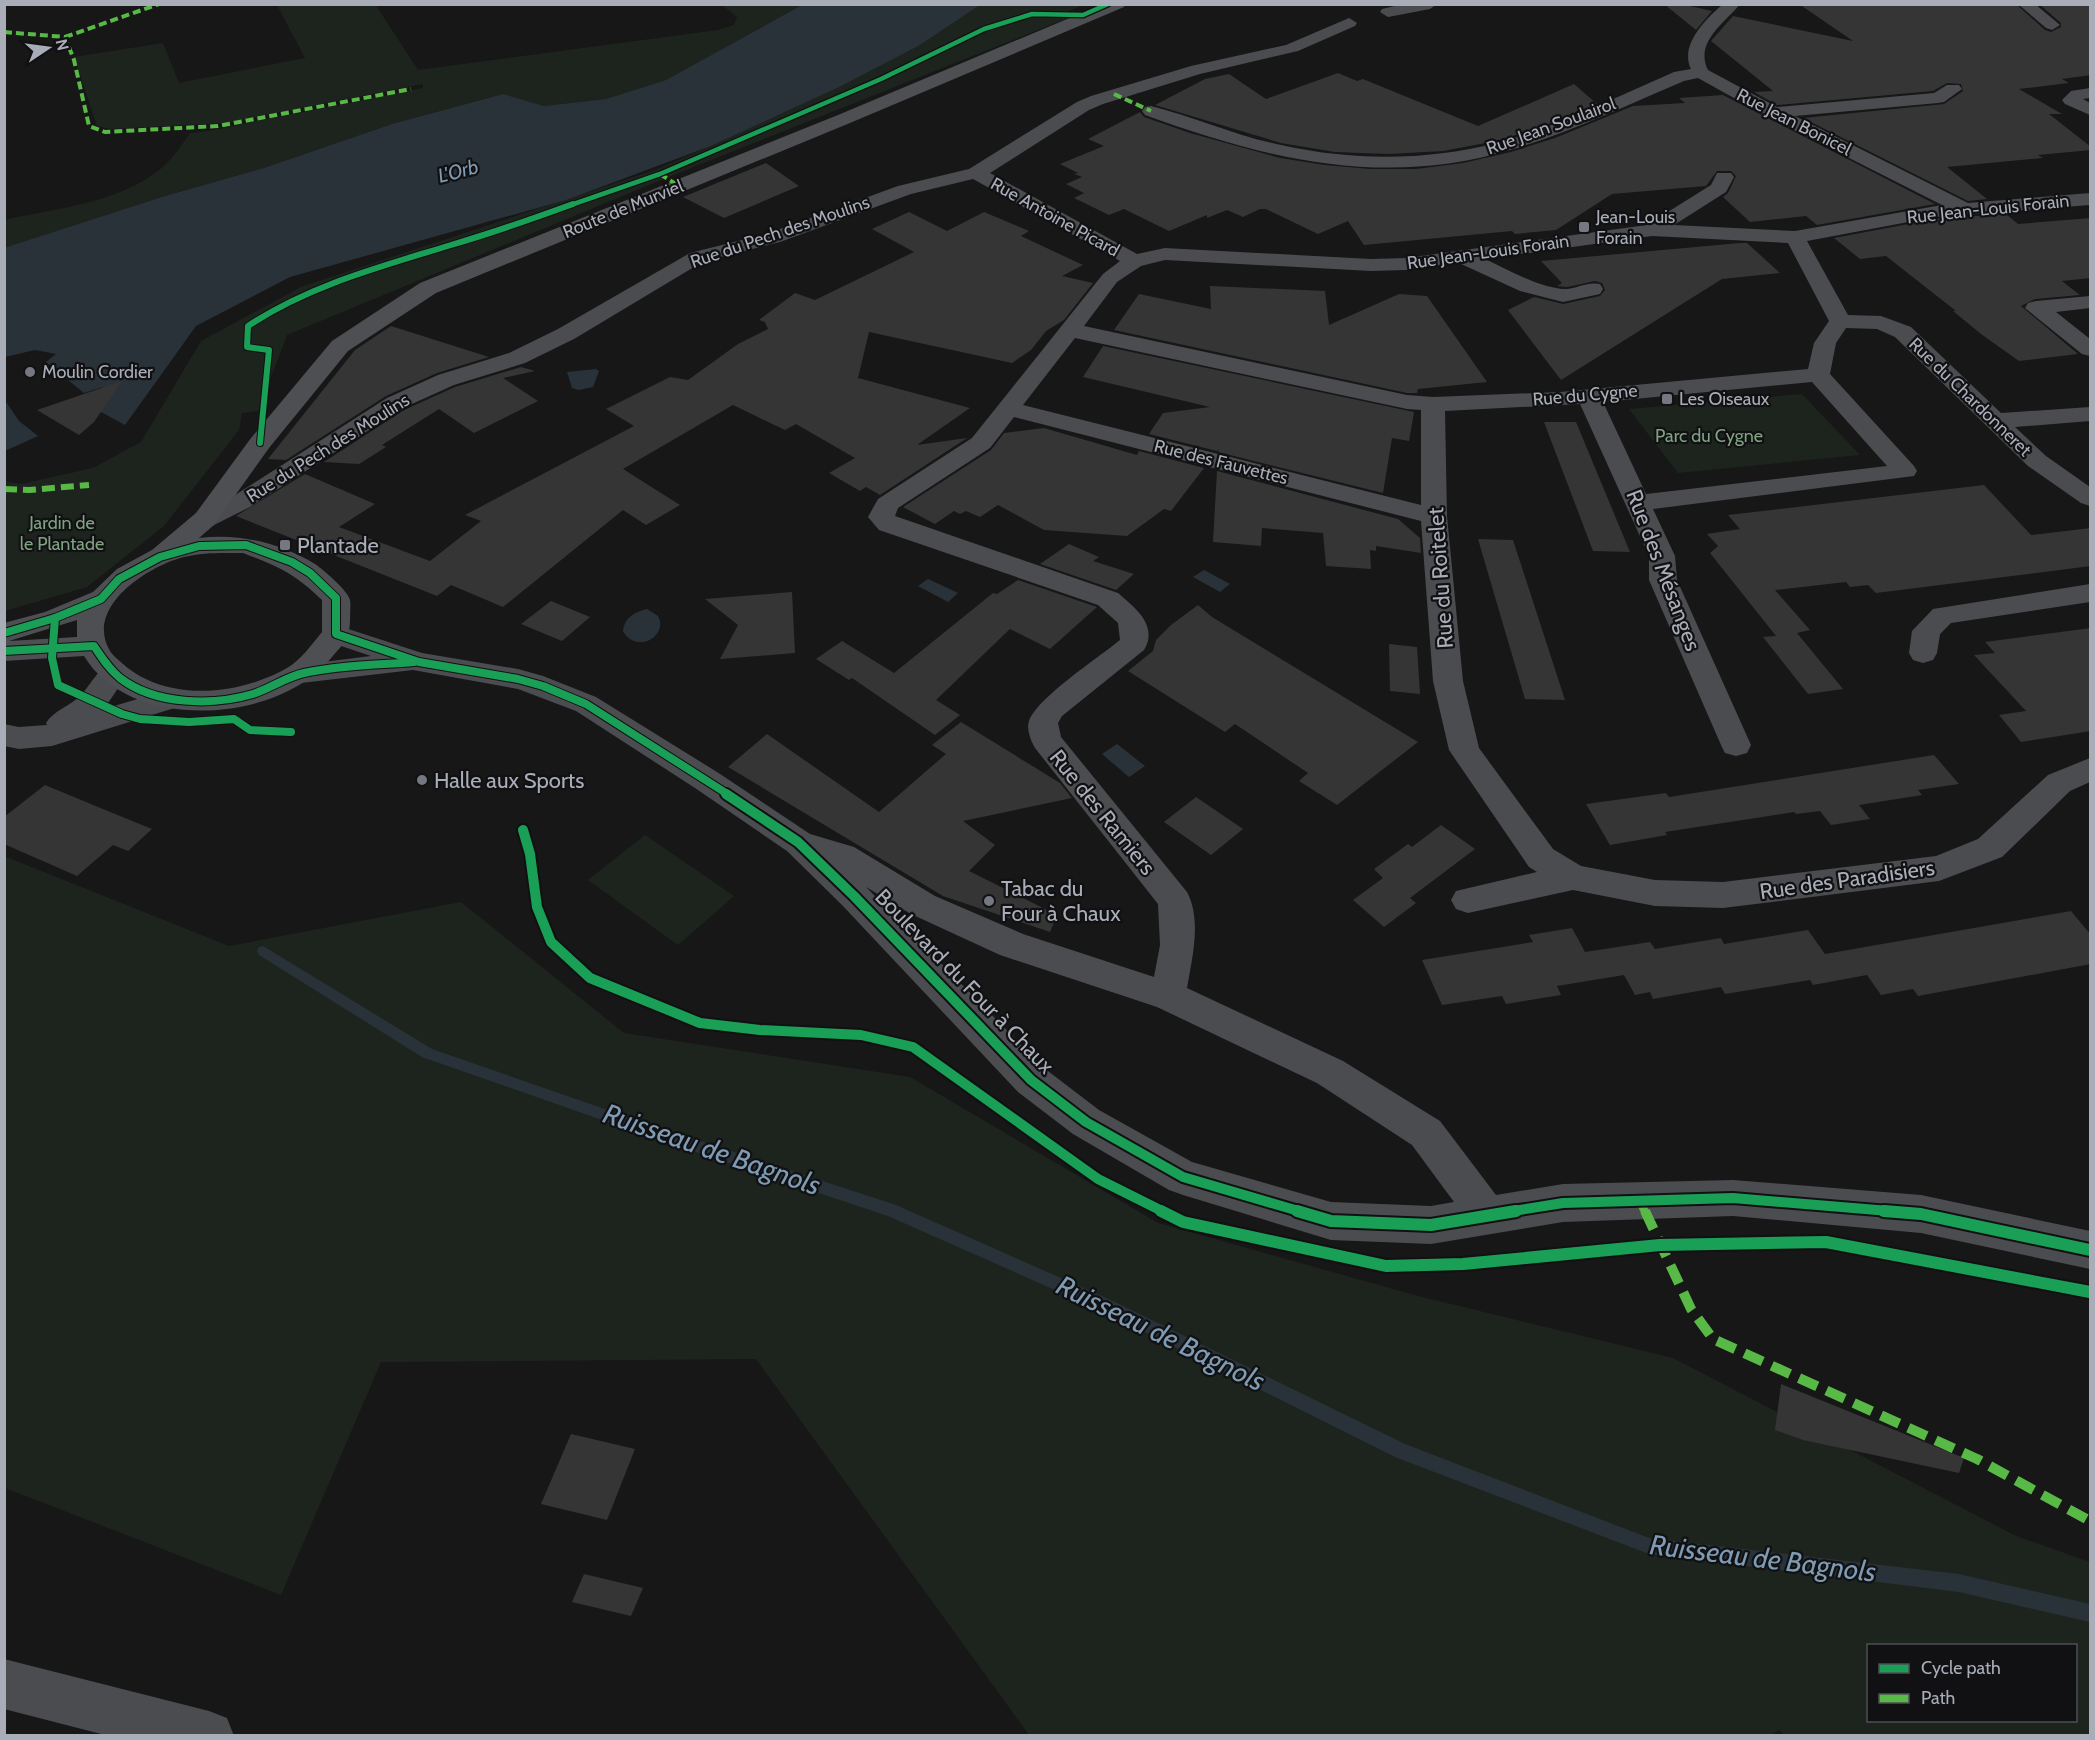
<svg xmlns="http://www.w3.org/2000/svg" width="2095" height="1740" font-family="Cabin,sans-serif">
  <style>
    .green { fill: #1d241e; fill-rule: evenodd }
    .water { fill: #2a3239 }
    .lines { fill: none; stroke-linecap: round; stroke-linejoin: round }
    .stream { fill: #2a3239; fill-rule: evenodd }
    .building { fill: #353536 }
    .minor { fill: #4b4c50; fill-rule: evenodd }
    .major { fill: #4d4f52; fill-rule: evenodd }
    .quiet-far3 { stroke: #58b947; stroke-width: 4; stroke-dasharray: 8 4; stroke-linecap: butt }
    .quiet-far2 { stroke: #58b947; stroke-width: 6; stroke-dasharray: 13 6; stroke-linecap: butt }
    .quiet-far1 { stroke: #58b947; stroke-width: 8; stroke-dasharray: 16 8; stroke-linecap: butt }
    .quiet { stroke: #58b947; stroke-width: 10; stroke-dasharray: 20 10; stroke-linecap: butt }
    .cycleway-far4-casing { stroke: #111113; stroke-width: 7 }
    .cycleway-far3-casing { stroke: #111113; stroke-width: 8 }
    .cycleway-far2-casing { stroke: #111113; stroke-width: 10 }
    .cycleway-far1-casing { stroke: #111113; stroke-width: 14 }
    .cycleway-casing { stroke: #111113; stroke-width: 16 }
    .cycleway-far4 { stroke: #1a9f57; stroke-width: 4.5 }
    .cycleway-far3 { stroke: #1a9f57; stroke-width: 6 }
    .cycleway-far2 { stroke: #1a9f57; stroke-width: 8 }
    .cycleway-far1 { stroke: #1a9f57; stroke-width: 10 }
    .cycleway { stroke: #1a9f57; stroke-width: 12 }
    .poi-dot { fill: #757880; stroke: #111113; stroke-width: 2 }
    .labels { text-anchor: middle; stroke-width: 4.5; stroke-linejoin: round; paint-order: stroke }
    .far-street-label { font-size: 18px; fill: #a8adb8; stroke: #111113 }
    .far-poi-label { font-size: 18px; fill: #a8adb8; stroke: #111113; text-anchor: start }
    .far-park-label { font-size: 18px; fill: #7fa381; stroke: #111113 }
    .far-water-label { font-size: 20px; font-style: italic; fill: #7f9bb3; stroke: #111113 }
    .poi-label { font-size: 22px; fill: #a8adb8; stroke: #111113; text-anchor: start }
    .street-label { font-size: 22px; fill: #a8adb8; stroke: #111113 }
    .near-water-label { font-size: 28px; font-style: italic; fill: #7f9bb3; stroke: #111113 }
  </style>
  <rect width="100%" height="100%" fill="#171717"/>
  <g class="green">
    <path d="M375,4L418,70L718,30L734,25L737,17L722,5H802L666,80L606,99L544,106L502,94L392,124L264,168L165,196L5,248L4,220C57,208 122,203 164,166C174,157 182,144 190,133C217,131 241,124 267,119C319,109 371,99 423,88V84L225,123L110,129L97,126L74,57L163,43L179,83L305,58L277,5Z"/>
    <polygon points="980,5 1084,5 1064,13 1073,16 666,178 287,335 258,411 242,413 239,430 164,526 87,587 5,611 4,481 21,484 93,468 141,442 201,341 301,287 655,170 711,146 920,45"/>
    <polygon points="1802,394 1860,455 1678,473 1629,409"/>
    <polygon points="645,835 734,896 678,945 588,880"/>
    <path d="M4,856L229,946L461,902L624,1033L910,1077L1158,1223L1418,1296L1673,1358L2016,1536L2090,1562V1735L1785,1736L1779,1730L1770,1736L1029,1735L756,1359L381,1362L281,1595L5,1488ZM1868,1646H2076V1720H1868Z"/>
  </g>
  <g class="water">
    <polygon points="802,5 980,5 920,45 839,87 711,146 566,200 290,277 196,326 125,425 101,412 81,407 103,387 84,393 46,362 56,354 35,350 5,357 4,248 165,196 264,168 392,124 503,94 544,106 606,99 666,80"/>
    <polygon points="596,369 599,371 593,387 579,390 572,388 567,372"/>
    <polygon points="4,399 19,421 38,436 5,451"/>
    <polygon points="1204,570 1230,584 1220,592 1193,577"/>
    <polygon points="928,579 958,593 948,602 918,586"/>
    <path d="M647,609L658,616C669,636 636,655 623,631C624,618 635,612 647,609Z"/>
    <polygon points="1117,744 1145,766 1129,777 1102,754"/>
  </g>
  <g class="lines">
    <polygon class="stream" points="263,946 432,1049 642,1122 896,1205 1115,1302 1405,1444 1649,1538 1959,1574 2090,1604 2090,1622 1959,1592 1649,1554 1395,1457 1105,1312 888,1216 642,1134 422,1057 259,955 257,951 259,947"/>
  </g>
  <g class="building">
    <polygon points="1664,4 1681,4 1712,11 1696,30"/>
    <polygon points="1799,4 2016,4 2045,30 2051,32 2061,27 2061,23 2039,4 2091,4 2091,75 2062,79 2069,83 2019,89 2062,114 2049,114 2091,147 2091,150 2038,155 2043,158 1947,167 1987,199 1968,201 1803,118 1944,104 1963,91 1961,84 1947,83 1933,91 1777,105 1754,92 1773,91 1711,41 1733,16 1853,41"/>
    <polygon points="1338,73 1357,81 1363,79 1478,126 1574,84 1597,104 1541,127 1496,141 1443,151 1389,154 1335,152 1281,143 1155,105 1205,79 1229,74 1266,99"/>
    <polygon points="1723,95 1935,204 1817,225 1806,216 1750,222 1723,197 1728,193 1736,176 1731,171 1717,171 1706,186 1612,194 1556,230 1515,234 1512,231 1364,245 1348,221 1318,234 1266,209 1260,209 1243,217 1227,210 1207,218 1207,215 1169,231 1124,209 1109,215 1074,198 1084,193 1066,184 1082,177 1074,174 1078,173 1060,164 1104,146 1088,139 1140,112 1144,117 1190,133 1280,158 1325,165 1370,169 1416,169 1463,163 1511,152 1555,138 1633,106 1685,103 1679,98"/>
    <polygon points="766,163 799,186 724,218 683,197"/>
    <polygon points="909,212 947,231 984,212 1029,231 1021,236 1083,265 1062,276 1093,283 1064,320 1046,331 1031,350 1012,363 869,332 858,378 970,408 917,445 967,438 880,495 866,487 860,491 829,473 855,458 796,424 785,430 733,405 623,469 680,505 646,525 623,510 503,607 451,585 437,596 236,516 305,474 375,504 339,527 430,561 481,521 465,515 634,426 606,409 670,377 688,380 738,344 768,329 765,322 759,320 795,293 815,300 914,252 872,229"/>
    <polygon points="2006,214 2018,224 2091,218 2091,278 2062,281 2080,295 2035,299 2021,306 2078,354 2019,361 1981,334 1953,311 1956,311 1886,256 1860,259 1834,238 1935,219"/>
    <polygon points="1740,243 1747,243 1780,273 1722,279 1561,380 1508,310 1534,297 1563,304 1600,296 1605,290 1602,283 1595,281 1567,287 1557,286 1562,283 1541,261"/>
    <polygon points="1210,286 1325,291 1329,325 1399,294 1427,296 1487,382 1418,389 1417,393 1407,393 1114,330 1139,294 1211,309"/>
    <polygon points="391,326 489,357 437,373 386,396 286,460 268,459 355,350"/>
    <polygon points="1103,346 1414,412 1409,441 1392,438 1383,493 1218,452 1219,449 1217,451 1149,434 1163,413 1210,407 1083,377"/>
    <polygon points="521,367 535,371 503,378 538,401 474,433 439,409 382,445 386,447 359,464 324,462 404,410 455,387"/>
    <polygon points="122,381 94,422 79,435 37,410"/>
    <polygon points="1544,422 1576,422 1630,552 1593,551"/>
    <polygon points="1044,428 1137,455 1139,451 1204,468 1171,511 1164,509 1127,536 1044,530 998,505 980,517 966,511 960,514 954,511 935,524 903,507 991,450 1004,433"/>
    <polygon points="1217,471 1398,519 1420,538 1421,553 1376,546 1376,551 1370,550 1371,569 1326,566 1323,533 1262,528 1261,546 1213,542"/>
    <polygon points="1984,485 2031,535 2091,528 2091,566 1876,593 1868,585 1850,587 1846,582 1775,590 1810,630 1797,633 1843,689 1808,694 1763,637 1776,636 1710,553 1718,546 1707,534 1740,529 1728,515"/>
    <polygon points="1478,539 1513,540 1565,700 1525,699"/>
    <polygon points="1069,544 1099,557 1093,561 1134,574 1116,590 1040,564"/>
    <polygon points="1018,580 1097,607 1050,649 1010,629 936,700 960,715 935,735 852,678 849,680 816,659 842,641 894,673 993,593 997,594"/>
    <polygon points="792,592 795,653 720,659 738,625 705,599"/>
    <polygon points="551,601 590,617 562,641 521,624"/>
    <polygon points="1198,605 1212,617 1418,742 1337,805 1299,781 1308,773 1235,724 1225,732 1128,671 1153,651 1156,640 1171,625"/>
    <polygon points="2091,628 2091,731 2021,742 1999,715 2026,711 1974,655 1995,653 1985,642"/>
    <polygon points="1389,644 1417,647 1420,694 1390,691"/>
    <polygon points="961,722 1060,783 1072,798 963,821 995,845 969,871 1057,915 1050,932 943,896 728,767 767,734 879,812 946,754 932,745"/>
    <polygon points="1934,755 1959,784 1918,790 1922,795 1859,805 1870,819 1831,825 1820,811 1796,814 1794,812 1665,832 1667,835 1610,845 1586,804 1666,793 1669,797"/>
    <polygon points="45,785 115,814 152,829 128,851 113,845 77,876 4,844 4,817"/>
    <polygon points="1196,797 1243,829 1211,855 1164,822"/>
    <polygon points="1441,825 1475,849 1410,898 1416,903 1384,927 1353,900 1383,878 1374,869 1408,844 1412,847"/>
    <polygon points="2071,911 2091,935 2091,964 1918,996 1913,989 1881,995 1867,975 1813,985 1810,980 1725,994 1721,987 1653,999 1650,992 1635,995 1624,975 1557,986 1561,995 1506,1004 1502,996 1442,1005 1422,960 1533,942 1529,935 1572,928 1585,952 1650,942 1655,949 1721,938 1724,944 1808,930 1825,954"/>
    <polygon points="1781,1384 1964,1458 1959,1473 1803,1440 1775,1430"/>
    <polygon points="571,1434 635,1449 607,1520 541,1504"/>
    <polygon points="584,1574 643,1588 631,1616 572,1602"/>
  </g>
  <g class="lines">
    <g class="minor">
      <polygon points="1403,4 1437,4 1430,9 1388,17 1380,12 1382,9"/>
      <path d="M1723,4H1740C1725,23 1694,42 1708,70L1777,107L1934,93L1947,85H1959L1962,89L1944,102L1938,103L1795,116L1968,203L2090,193V205L1935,217L1807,241L1848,315L1881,316L1911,327L2001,413L2090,407V421L2015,427L2046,456L2090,487V506L2081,503L2028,466L1895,337L1877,329L1846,328L1836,343L1830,374L1914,466L1917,471L1914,476L1653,509L1675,556L1677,580L1751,745L1747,753L1736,756L1725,753L1721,745L1649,580V556L1580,404L1445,411L1447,516L1463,681L1479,748L1553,849L1581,866L1655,880L1723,882L1936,856L1978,839L2048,775L2090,758V782L2070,791L2002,857L1939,881L1723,908L1655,906L1573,890L1468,913L1456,909L1451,900L1456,891L1537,872L1529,867L1449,750L1433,681L1421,521L1014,417L990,448L898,508L895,516L1118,593C1134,607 1159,625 1144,650L1062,716L1058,723L1061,737L1187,892C1202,920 1192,959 1187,988L1343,1061L1440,1121L1496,1195L1563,1184L1733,1180L1921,1195L2090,1231V1269L1921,1233L1733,1216L1563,1222L1431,1244L1331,1240L1183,1195L1169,1190L1073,1134L1018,1092L842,905L787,851L695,788L576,711L518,689L413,670L301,683L291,680L286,673L291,666L371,656L326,641L322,634L326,627L336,625L422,653L518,669L543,676L596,697L717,772L810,834L854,847L935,896L1023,934L1154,977L1160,945L1158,904L1035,748C1031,741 1026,729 1029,721C1038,697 1097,659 1120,640L1118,623L1098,605L879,530L868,517L878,499L972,438L1103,274L1120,261L973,179L911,194L780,242L704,261L574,339L525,363L454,385L403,408L250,507L214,525L205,527L196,525L192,519L196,513L232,497L387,398L438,375L509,353L558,329L690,253L766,234L898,186L969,169L1077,102L1091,96L1191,66L1286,45L1349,18L1357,23L1355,26L1298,51L1200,74L1103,104L1089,110L990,173L1137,254L1165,248L1371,259L1406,258L1647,225L1711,185L1717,173H1731L1734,177L1726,192L1674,225L1795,231L1942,205L1768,117L1698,78L1684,81C1627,105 1570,133 1510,150C1383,188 1266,159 1145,115L1142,111L1145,107L1151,106C1195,117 1236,136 1281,145C1353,161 1426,161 1497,143C1558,127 1616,97 1674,72L1691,69C1679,45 1706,19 1723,4ZM1652,236L1788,243L1829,321L1814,343L1808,369L1560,392L1433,397L1407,395L1084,326L1117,282L1141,266L1165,260L1371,271L1406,270L1459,263L1520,291L1563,302L1600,294L1603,289L1600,284C1586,281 1575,290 1562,289C1536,286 1509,270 1485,259ZM1075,338L1407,409L1421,410V505L1023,405ZM1812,382L1887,466L1646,494L1603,402ZM866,887L911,914L1000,955L1157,1007L1317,1083L1412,1145L1454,1202L1431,1206L1331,1202L1192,1162L1099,1110L1044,1068Z"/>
      <polygon points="2018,4 2035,4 2060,25 2052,30 2046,28"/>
      <polygon points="2090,88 2090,98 2083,99 2090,103 2090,115 2065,104 2062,100 2071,91"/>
      <polygon points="2090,296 2090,308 2056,312 2090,339 2090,356 2082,354 2025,308 2028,303 2036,301"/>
      <polygon points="2090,584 2090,602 1951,623 1940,634 1937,653 1933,660 1923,663 1913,660 1909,653 1912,631 1933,609"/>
      <path d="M114,662L124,665L129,672L104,709L171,689L181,692L186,699L181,706L52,746L19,749L4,746V724L19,727L47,725L46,723C53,711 70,706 80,696C92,684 98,667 114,662Z"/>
      <polygon points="4,1659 209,1711 227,1718 234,1736 109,1736 4,1709"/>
    </g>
    <path class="major" d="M1103,4H1125L1124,7L850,123L436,293L348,351L269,448L214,525L199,538C240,533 280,543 315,564C324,570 348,591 350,600C351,605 350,612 350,618C350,638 345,642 332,657C280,723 131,734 84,656L4,661V623L45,612L93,592L117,569L152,550L196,513L251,438L332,341L420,283L838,115ZM243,553C279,567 294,573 322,600V632C311,645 301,660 287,668C240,695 167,703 123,664C119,660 113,656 110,651C84,607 148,566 184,557C203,552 223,553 243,553ZM77,620V637L9,641Z"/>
    <g class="quiet-far3">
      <polyline points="4,32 65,37 74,60 89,126 105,132 218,126 411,89"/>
      <polyline points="65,37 159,4"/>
      <polyline points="1114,94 1151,111"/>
      <polyline points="660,174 679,186"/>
    </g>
    <polyline class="quiet-far2" points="4,489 29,490 89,485"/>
    <polyline class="quiet-far1" points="1640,1201 1645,1212"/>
    <polyline class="quiet" points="1645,1211 1691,1309 1713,1339 1977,1459 2090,1521"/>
    <g class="cycleway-far4-casing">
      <polyline id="cycleway-far4" points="568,206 660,174 881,79 984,29 1032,14 1083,15 1108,4"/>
    </g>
    <g class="cycleway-far3-casing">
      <path id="cycleway-far3" d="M260,443L269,350L247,347L248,326C310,285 380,267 451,245C492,233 532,219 573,204"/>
    </g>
    <g class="cycleway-far2-casing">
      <g id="cycleway-far2">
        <polyline points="55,618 52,658 58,685 122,714 140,719 189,722 234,719 250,730 291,732"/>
        <polyline points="4,633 55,618 101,599 119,579 160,557 199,546 246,545 292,562 310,573 336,598 336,634 419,662 518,679 543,686 586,704 729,795"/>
        <path d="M4,651L94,646C102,658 109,669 120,678C155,705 212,706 253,694C271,688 286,677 304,673C340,665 378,665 414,662"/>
      </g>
    </g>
    <g class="cycleway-far1-casing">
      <g id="cycleway-far1">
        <polyline points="726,794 798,842 854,896 1031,1080 1086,1122 1183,1177 1302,1212"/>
        <polyline points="523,830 530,854 537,907 551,942 590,978 700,1023 760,1030 861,1035 913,1047 1098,1179 1164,1212"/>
        <polyline points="1507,1212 1563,1203 1733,1198 1901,1212"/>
      </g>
    </g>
    <g class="cycleway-casing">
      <g id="cycleway">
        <polyline points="1161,1211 1183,1222 1386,1266 1463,1264 1660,1245 1826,1242 2090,1292"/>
        <polyline points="1297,1211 1331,1221 1431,1225 1516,1211"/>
        <polyline points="1884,1211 1921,1214 2090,1250"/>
      </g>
    </g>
    <use href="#cycleway-far4" class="cycleway-far4"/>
    <use href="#cycleway-far3" class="cycleway-far3"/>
    <use href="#cycleway-far2" class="cycleway-far2"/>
    <use href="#cycleway-far1" class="cycleway-far1"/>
    <use href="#cycleway" class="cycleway"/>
  </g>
  <g class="poi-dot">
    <rect x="1578" y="221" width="12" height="12" rx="3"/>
    <circle cx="30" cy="372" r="6"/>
    <rect x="1661" y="393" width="12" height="12" rx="3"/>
    <rect x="279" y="539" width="12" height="12" rx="3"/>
    <circle cx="422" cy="780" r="6"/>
    <circle cx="989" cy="901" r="6"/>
  </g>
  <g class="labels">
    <g class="far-street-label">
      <text transform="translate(1794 122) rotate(27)" y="6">Rue Jean Bonicel</text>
      <text transform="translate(1551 126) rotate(-20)" y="6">Rue Jean Soulairol</text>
      <text transform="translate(623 209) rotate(-22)" y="6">Route de Murviel</text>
      <text transform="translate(1988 209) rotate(-6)" y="6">Rue Jean-Louis Forain</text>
      <text transform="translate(1055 217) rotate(29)" y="6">Rue Antoine Picard</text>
      <text transform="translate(780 232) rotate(-19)" y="6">Rue du Pech des Moulins</text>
      <text transform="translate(1488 252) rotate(-8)" y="6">Rue Jean-Louis Forain</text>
      <text transform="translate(1585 395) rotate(-5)" y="6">Rue du Cygne</text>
      <text transform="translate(1970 397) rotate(44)" y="6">Rue du Chardonneret</text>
      <text transform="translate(328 448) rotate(-32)" y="6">Rue du Pech des Moulins</text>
      <text transform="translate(1221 462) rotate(14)" y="6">Rue des Fauvettes</text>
    </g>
    <g class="far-poi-label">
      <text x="1596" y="223">Jean-Louis<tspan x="1596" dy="21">Forain</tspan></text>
      <text x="42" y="378">Moulin Cordier</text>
      <text x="1679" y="405">Les Oiseaux</text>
    </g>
    <g class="far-park-label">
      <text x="1709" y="442">Parc du Cygne</text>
      <text x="62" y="529">Jardin de<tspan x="62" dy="21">le Plantade</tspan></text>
    </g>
    <g class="far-water-label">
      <text transform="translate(458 171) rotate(-15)" y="7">L'Orb</text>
    </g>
    <g class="poi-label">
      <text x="297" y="553">Plantade</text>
      <text x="434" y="788">Halle aux Sports</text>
      <text x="1001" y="896">Tabac du<tspan x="1001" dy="25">Four à Chaux</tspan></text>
    </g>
    <g class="street-label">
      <text transform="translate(1664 570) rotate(69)" y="8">Rue des Mésanges</text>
      <text transform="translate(1440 578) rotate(-94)" y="8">Rue du Roitelet</text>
      <text transform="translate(1103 812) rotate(51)" y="8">Rue des Ramiers</text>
      <text transform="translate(1847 879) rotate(-8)" y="8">Rue des Paradisiers</text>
      <text transform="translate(965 981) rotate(46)" y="8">Boulevard du Four à Chaux</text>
    </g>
    <g class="near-water-label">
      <text transform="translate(712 1149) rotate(19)" y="10">Ruisseau de Bagnols</text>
      <text transform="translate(1161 1333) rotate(26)" y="10">Ruisseau de Bagnols</text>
      <text transform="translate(1763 1558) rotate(7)" y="10">Ruisseau de Bagnols</text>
    </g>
  </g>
  <rect width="2095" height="1740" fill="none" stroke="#a8adb8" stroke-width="12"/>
  <rect x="1867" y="1644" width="210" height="78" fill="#111113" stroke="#4d4f55" stroke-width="1.5"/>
  <rect x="1879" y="1664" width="30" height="9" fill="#1a9f57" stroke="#4d4f55" stroke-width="1.5"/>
  <text x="1921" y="1674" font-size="18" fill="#a8adb8">Cycle path</text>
  <rect x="1879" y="1694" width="30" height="9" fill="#58b947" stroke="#4d4f55" stroke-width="1.5"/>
  <text x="1921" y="1704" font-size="18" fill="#a8adb8">Path</text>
  <g transform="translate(48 48) rotate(77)" stroke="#111113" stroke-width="4.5" paint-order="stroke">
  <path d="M0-4.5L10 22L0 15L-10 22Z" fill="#a8adb8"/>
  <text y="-9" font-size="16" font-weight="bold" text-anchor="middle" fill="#a8adb8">N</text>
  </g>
</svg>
